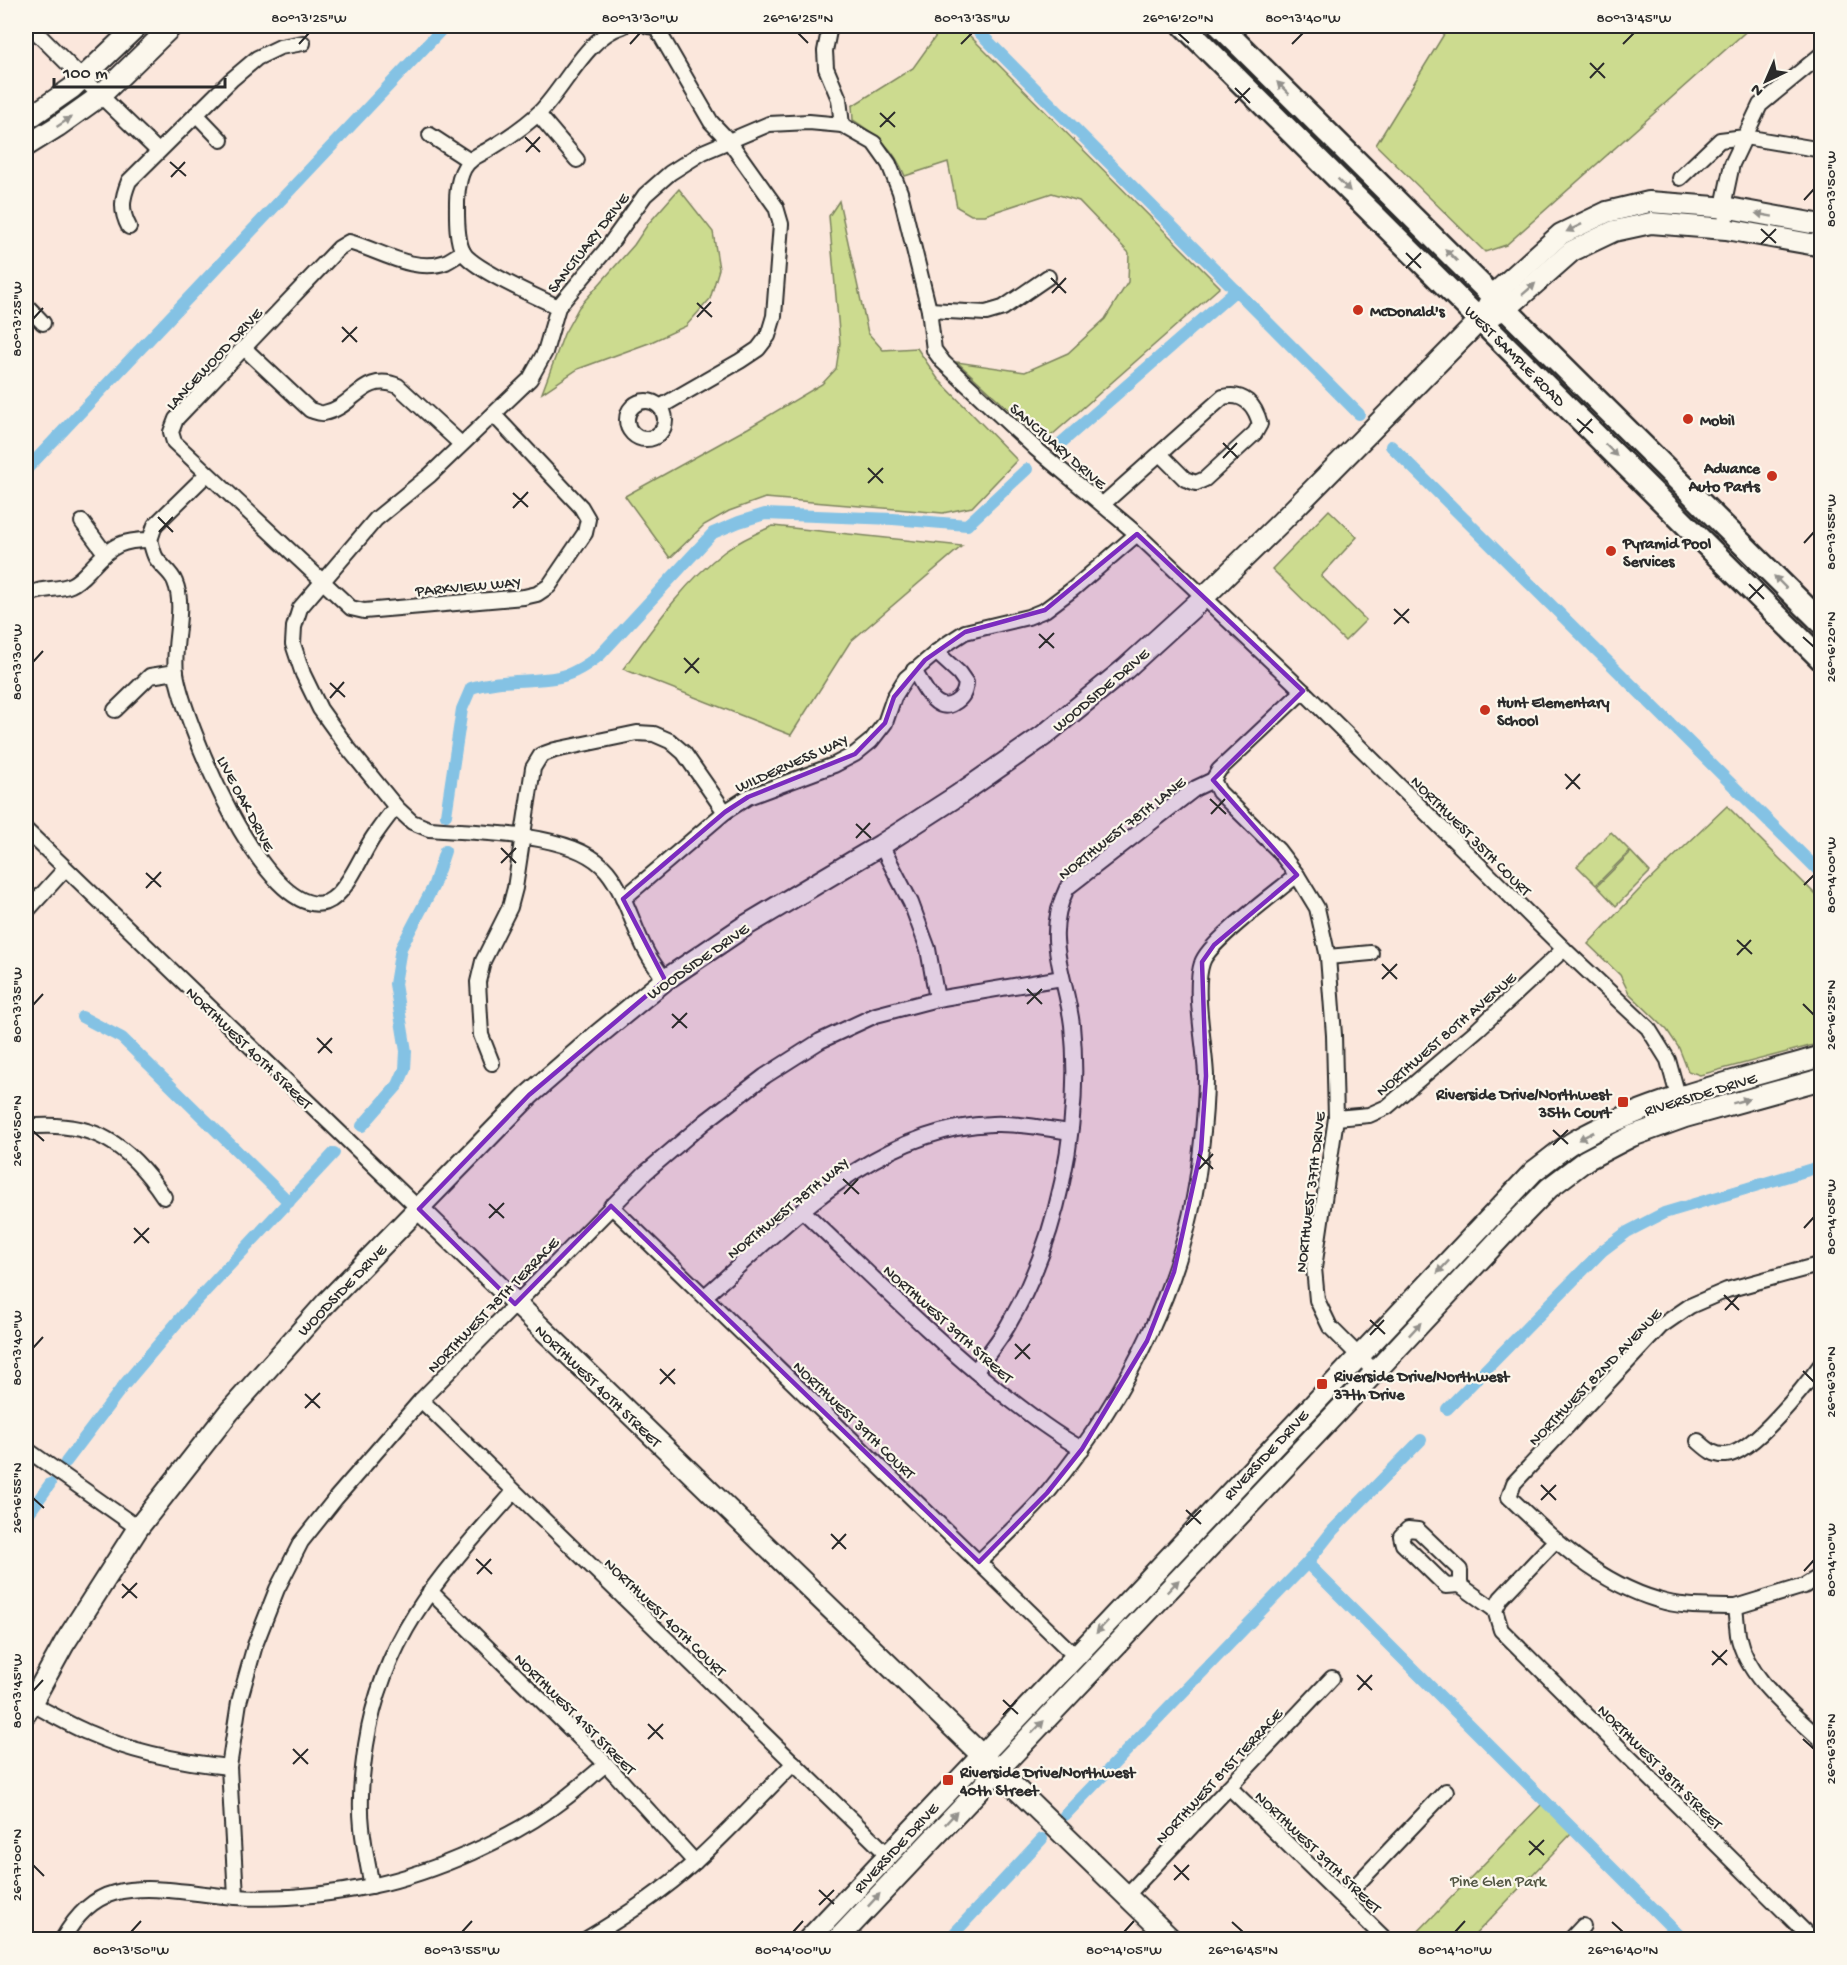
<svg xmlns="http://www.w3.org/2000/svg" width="1847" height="1965" font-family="'Gochi Hand',sans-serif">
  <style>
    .green { fill: #ccdb8f; stroke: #7c835d; stroke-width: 1.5 }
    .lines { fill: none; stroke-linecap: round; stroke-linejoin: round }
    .canal { stroke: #84c2e4; stroke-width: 12 }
    .street-casing { stroke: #2b2b2b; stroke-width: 18 }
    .secondary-casing { stroke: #2b2b2b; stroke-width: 24 }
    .primary-casing { stroke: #2b2b2b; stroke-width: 26 }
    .street { stroke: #fbf7ec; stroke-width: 14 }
    .secondary { stroke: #fbf7ec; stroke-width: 20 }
    .primary { stroke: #fbf7ec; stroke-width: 21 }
    .oneway { fill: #93918c }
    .marked { fill: #7b2cbf; fill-opacity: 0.2; stroke: #7b2cbf; stroke-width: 4.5; stroke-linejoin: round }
    .ticks { fill: none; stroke: #2b2b2b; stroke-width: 2 }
    .poi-dot { fill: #c8321e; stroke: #fbf7ec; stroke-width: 2 }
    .labels { text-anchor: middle; stroke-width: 4.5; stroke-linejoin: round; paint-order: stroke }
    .street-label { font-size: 16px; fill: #2b2b2b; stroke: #fbf7ec }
    .poi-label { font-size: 16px; font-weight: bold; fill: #2b2b2b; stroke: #fbf7ec; text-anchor: start }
    .park-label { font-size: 16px; fill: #535744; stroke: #fbf7ec }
    .neatline { fill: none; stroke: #2b2b2b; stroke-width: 2 }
    .ticks-label { font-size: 15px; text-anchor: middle; fill: #2b2b2b }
  </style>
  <rect width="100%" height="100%" fill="#fbe7dc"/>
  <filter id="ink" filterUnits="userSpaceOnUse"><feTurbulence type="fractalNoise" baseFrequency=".0167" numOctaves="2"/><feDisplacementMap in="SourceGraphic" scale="12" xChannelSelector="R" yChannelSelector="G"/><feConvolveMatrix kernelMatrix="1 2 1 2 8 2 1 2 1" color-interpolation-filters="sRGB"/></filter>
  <g filter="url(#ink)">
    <g class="green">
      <path d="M943,26H960L1220,287L1044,442L957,362L1025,372L1068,353L1105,319L1128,282L1129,253L1079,201L1052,193L985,215H971L957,207L948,162L905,176C893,147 879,137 853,120L852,106L913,68Z"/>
      <polygon points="1449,26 1752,26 1506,245 1485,252 1376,145"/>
      <polygon points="679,189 713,232 719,269 710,299 686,326 649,343 578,369 542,393 564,334 579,307 634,245 648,224"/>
      <polygon points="839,201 868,333 883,350 917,348 938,379 1017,460 972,507 943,513 765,498 729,511 704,525 670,558 625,496 748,428 822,384 836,369 840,343 829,216"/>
      <polygon points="1329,510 1357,537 1321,576 1366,620 1345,641 1272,569"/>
      <path d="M773,526L962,546L850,642L791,735L623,669C652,629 684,582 724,552C739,541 756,533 773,526Z"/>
      <polygon points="1727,806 1821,900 1821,1043 1700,1075 1688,1071 1679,1048 1667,1030 1629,993 1620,975 1588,944 1639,890"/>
      <polygon points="1611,832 1630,851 1596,885 1577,866"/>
      <polygon points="1631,852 1650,872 1616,906 1597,886"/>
      <polygon points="1543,1803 1572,1833 1471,1939 1411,1939"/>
    </g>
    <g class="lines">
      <g class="canal">
        <polyline points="973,26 1359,414"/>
        <polyline points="1061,443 1236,290"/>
        <polyline points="1391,446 1822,874"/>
        <polyline points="26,470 445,26"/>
        <path d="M446,815L462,709L471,688C502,678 529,683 559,677C574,674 587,665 600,655L713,533L739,522L765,514L893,519L967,525L1027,469"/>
        <polyline points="82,1017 122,1038 289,1202"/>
        <polyline points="362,1126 398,1085 405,1069 406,1051 395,984 401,948 433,887 445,851"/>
        <polyline points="1447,1409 1602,1251 1627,1232 1664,1213 1822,1166"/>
        <polyline points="66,1462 124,1385 185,1313 334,1153"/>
        <polyline points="26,1517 50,1484"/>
        <polyline points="1307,1563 1684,1940"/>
        <polyline points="1065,1815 1307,1563 1333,1530 1421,1440"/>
        <polyline points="948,1940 1042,1839"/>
      </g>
      <g class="street-casing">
        <g id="street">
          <polyline points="30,26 75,71 158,151"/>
          <polyline points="648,26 656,27 711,122 729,141 776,207 781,224 774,316 768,336 758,349 740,361 660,407"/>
          <polyline points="830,26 825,51 826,68 839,99 842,125"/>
          <polyline points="196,114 221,140"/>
          <polyline points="538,114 577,160"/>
          <polyline points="430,135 470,161"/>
          <polyline points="1680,178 1720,140 1745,137 1822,150"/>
          <path d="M129,227C120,210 122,198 129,181L231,80L257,58L280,47L303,43"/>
          <polyline points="1726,229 1725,197 1732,164 1760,105 1822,54"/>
          <path d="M463,252C457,255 452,259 446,262C414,274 379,250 349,242L339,248L176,419L171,432L174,442L351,608L364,611L524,597L537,594L549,586L585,533L588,519L581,507L494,415"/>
          <polyline points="26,305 43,323"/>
          <path d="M558,307C538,297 472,269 463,252C456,239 457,216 457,202C457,189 460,168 471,160C477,155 485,152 491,148C509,137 527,125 542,110C568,82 587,37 623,26"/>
          <polyline points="929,310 986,313 1003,308 1048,277"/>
          <path d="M244,348L310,410C314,411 320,414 324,413C353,408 364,371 398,386L461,444"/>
          <circle cx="646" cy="420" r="19"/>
          <path d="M1103,504L1223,397C1244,392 1255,405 1260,424L1255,433L1205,479L1196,483L1185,479L1160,454"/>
          <polyline points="82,522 105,553"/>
          <path d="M150,540C152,546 153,553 156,558C161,566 172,573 175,582C186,608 172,644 176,673C183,719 265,924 327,902C347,894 362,853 374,836C381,826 388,816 396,807"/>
          <path d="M26,596C39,587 57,591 71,585C80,581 86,573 93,566C112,545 122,540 150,540L155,525L207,474"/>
          <path d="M914,670C922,683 935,715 954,703C963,698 965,692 966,683L959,673L936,652"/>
          <polyline points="115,710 150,676 176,672"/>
          <polyline points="1213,780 1219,792 1278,850 1297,875 1317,908 1328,957 1334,1035 1336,1118 1314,1268 1317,1300 1330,1327 1375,1372"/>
          <polyline points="26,830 419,1209"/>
          <polyline points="881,845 911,903 928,949 937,999"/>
          <polyline points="623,899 725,812 748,797 834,765 855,754 871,741 885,723 894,697 906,678 945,645 965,632 1028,617 1045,610 1073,589 1137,534"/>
          <polyline points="26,912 65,869"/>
          <polyline points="1328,957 1371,953"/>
          <path d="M665,980C658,970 650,960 645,949C632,924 625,893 607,871C575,831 477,833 429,829L412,822L396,807L348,748L320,709L303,674L293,644L294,627L300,608L376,519L430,475L530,379L545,352L558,307L605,251L645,195L670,173L703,152L769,124L809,122L842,125L874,143L889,164L900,192L929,310L934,350L943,362L1035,448L1137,534L1303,691L1564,949L1648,1028L1668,1060L1680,1103"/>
          <polyline points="492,1063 481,1035 478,982 483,961 510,907 515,888 533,768 541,755 555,750 637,733 654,734 670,741 684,753 725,812"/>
          <polyline points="1336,1118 1369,1115 1387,1107 1478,1029 1564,949"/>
          <path d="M26,1127C93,1120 128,1143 164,1197"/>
          <polyline points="611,1206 1075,1656"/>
          <path d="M803,1211C869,1273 932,1338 1003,1394C1029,1414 1053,1433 1082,1449"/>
          <path d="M1822,1264L1727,1290L1690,1306L1661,1326L1514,1483L1509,1497C1554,1540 1597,1582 1658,1600C1683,1608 1710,1606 1735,1607C1736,1616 1737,1626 1738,1635C1747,1679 1791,1711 1822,1741"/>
          <path d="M705,1296C788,1224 875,1128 992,1124C1017,1123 1044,1128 1069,1132"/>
          <path d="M975,1371C986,1357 998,1342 1007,1327C1058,1241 1082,1124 1072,1025C1066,974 1042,939 1067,888L1196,788L1213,780L1219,770L1303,691"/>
          <polyline points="421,1400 888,1855"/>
          <path d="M1698,1441C1707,1449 1714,1456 1726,1455C1753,1453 1806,1385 1822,1363"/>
          <polyline points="26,1449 138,1528"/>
          <polyline points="1555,1541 1501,1598 1495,1610 1501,1630 1813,1940"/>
          <path d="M979,1562C1002,1539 1028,1516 1049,1491C1129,1394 1189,1276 1201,1149C1204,1125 1206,1100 1206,1076C1205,1046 1193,990 1202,963C1208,942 1277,892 1297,875"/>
          <polyline points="1460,1585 1460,1570 1418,1530 1408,1529 1401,1536 1403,1544 1446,1586 1460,1585 1495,1610"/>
          <polyline points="430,1591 606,1764 695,1862"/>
          <polyline points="1735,1607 1804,1586 1822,1575"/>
          <path d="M30,1703C50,1713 69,1725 89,1733C134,1753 181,1762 229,1767"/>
          <polyline points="1229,1787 1386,1940"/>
          <path d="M372,1886C368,1866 364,1847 362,1827C359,1800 362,1771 366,1745C383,1634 443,1572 514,1492"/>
          <polyline points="1127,1895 1332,1678"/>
          <polyline points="236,1897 229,1767 239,1702 255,1645 277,1589 301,1542 336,1498 421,1400 645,1173 706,1121 765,1076 820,1041 876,1015 937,999 1062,978"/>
          <polyline points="1344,1898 1446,1791"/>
          <path d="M62,1940C74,1919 90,1899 114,1893C151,1883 198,1895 236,1897C281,1900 327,1895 371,1886C433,1873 514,1838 564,1799C579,1788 592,1775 606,1764"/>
          <path d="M585,1940C624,1917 662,1892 695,1862C729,1831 761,1796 794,1763"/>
          <polyline points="1570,1940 1583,1926"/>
        </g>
      </g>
      <g class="secondary-casing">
        <g id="secondary">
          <polyline points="26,120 72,88 137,26"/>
          <polyline points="26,146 58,126 100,96 172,26"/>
          <polyline points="1491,315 1506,309 1572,251 1614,231 1651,223 1726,229 1822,246"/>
          <polyline points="419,1209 1172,1940"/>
          <polyline points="26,1713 64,1644 138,1528 229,1412 326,1303 529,1095 599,1034 665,980 745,926 881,845 957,796 1043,736 1125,669 1204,597 1280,523 1480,320 1493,295 1561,234 1607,212 1649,202 1729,208 1822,225"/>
          <path d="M808,1940L1534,1171C1548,1161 1561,1149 1575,1141C1651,1098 1739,1081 1822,1056"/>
          <polyline points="837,1940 1375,1372 1505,1233 1549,1188 1586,1160 1632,1136 1685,1117 1822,1079"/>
        </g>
      </g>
      <g class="primary-casing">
        <g id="primary">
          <polyline points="1184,26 1822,660"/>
          <polyline points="1220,26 1822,623"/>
        </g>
      </g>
      <use href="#street" class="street"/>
      <use href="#secondary" class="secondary"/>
      <use href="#primary" class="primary"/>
    </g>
    <defs><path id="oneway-solid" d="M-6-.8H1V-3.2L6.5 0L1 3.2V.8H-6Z" transform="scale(1.5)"/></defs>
    <g class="oneway">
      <use href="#oneway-solid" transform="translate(1283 88) rotate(-135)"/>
      <use href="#oneway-solid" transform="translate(64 122) rotate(-34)"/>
      <use href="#oneway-solid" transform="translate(1344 185) rotate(45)"/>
      <use href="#oneway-solid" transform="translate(1764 215) rotate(-170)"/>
      <use href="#oneway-solid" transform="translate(1574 228) rotate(154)"/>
      <use href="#oneway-solid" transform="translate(1451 255) rotate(-135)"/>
      <use href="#oneway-solid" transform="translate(1529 289) rotate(-41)"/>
      <use href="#oneway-solid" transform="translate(1611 450) rotate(45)"/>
      <use href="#oneway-solid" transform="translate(1780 582) rotate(-135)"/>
      <use href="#oneway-solid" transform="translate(1741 1101) rotate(-15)"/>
      <use href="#oneway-solid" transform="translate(1586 1136) rotate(153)"/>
      <use href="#oneway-solid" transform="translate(1443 1267) rotate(133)"/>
      <use href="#oneway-solid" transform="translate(1415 1329) rotate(-47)"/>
      <use href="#oneway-solid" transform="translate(1173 1586) rotate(-46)"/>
      <use href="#oneway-solid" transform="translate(1102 1627) rotate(133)"/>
      <use href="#oneway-solid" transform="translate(1038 1727) rotate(-46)"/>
      <use href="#oneway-solid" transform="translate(951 1818) rotate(-47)"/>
      <use href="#oneway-solid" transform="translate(874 1900) rotate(-47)"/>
    </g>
  </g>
  <path class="marked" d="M1137,534L1303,691L1213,780L1297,875L1214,945L1202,962L1206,1076L1201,1150L1174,1272L1147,1341L1082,1449L1047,1493L979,1562L611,1206L515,1304L419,1209L529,1095L665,980L623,899L725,812L748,797L855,754L885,723L894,697L925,660L965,632L1045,610Z"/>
  <path class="ticks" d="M798,33L808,43M1178,33L1189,43M299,44L309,33M630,44L640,33M961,44L972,33M1292,44L1303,33M1623,44L1634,33M1590,63L1605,78M1590,78L1604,63M1235,88L1250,103M1235,103L1250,88M880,113L895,127M880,127L895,112M525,137L540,152M526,152L540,137M170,162L186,176M171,177L185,162M1804,200L1814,189M1761,229L1776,243M1761,244L1776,229M1406,253L1421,268M1406,268L1421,253M1051,278L1066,293M1052,293L1066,278M697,303L712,317M697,317L711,302M33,319L43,308M342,327L357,342M342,342L357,327M1577,419L1593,433M1578,434L1592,419M1223,443L1238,458M1223,458L1237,443M868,468L883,483M868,483L883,468M513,493L528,507M513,508L528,492M158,517L173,532M159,532L173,517M1804,543L1814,532M1749,584L1764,599M1749,599L1764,584M1394,609L1409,623M1394,624L1409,609M1039,634L1054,648M1803,637L1814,647M1039,648L1054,633M684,658L699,673M33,662L43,651M685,673L699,658M330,683L345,697M330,698L344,682M1565,774L1580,789M1566,789L1580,774M1210,799L1226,814M1211,814L1225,799M856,824L871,838M856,838L870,823M501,848L516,863M501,863L516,848M146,873L161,887M1804,885L1814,875M146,888L161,872M1737,940L1752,954M1737,955L1751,940M1382,964L1397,979M1382,979L1397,964M1027,989L1042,1004M1027,1004L1042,989M1803,1004L1814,1015M33,1005L43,994M672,1014L687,1028M672,1028L687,1013M317,1038L332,1053M318,1053L332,1038M1553,1130L1568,1144M33,1131L44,1141M1553,1145L1568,1130M1198,1154L1213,1169M1199,1169L1213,1154M843,1179L859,1194M844,1194L858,1179M489,1204L504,1218M489,1218L504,1203M134,1228L149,1243M1804,1228L1814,1217M134,1243L149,1228M1724,1295L1739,1310M1725,1310L1739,1295M1370,1320L1385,1334M1370,1335L1384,1320M1015,1344L1030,1359M33,1348L43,1337M1015,1359L1030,1344M660,1369L675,1384M1803,1371L1814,1382M660,1384L675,1369M305,1394L320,1408M305,1408L320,1393M1541,1485L1556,1500M33,1498L44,1508M1541,1500L1556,1485M1186,1510L1201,1524M1186,1525L1201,1510M831,1534L846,1549M832,1549L846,1534M476,1559L492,1574M1804,1571L1814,1560M477,1574L491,1559M122,1584L137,1598M122,1598L137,1583M1712,1651L1727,1665M1712,1665L1727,1650M1357,1675L1372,1690M1358,1690L1372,1675M33,1691L43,1680M1003,1700L1018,1714M1003,1715L1017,1700M648,1724L663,1739M648,1739L663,1724M1803,1739L1814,1749M293,1749L308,1764M293,1764L308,1749M1529,1841L1544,1855M1529,1855L1544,1840M33,1865L44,1876M1174,1865L1189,1880M1174,1880L1189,1865M819,1890L834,1904M819,1905L834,1890M1232,1922L1243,1932M1612,1922L1623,1932M131,1932L141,1921M462,1932L472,1921M793,1932L803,1921M1124,1932L1134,1921M1455,1932L1465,1921"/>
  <g class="poi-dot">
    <circle cx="1358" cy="310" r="6"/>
    <circle cx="1688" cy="419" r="6"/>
    <circle cx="1772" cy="476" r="6"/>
    <circle cx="1611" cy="551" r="6"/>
    <circle cx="1485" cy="710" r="6"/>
    <rect x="1617" y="1096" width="12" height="12" rx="3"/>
    <rect x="1316" y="1378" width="12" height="12" rx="3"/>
    <rect x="942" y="1774" width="12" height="12" rx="3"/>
  </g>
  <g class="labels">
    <g class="street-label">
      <text transform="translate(587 242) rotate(-52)" y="6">SANCTUARY DRIVE</text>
      <text transform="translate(1516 355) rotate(45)" y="6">WEST SAMPLE ROAD</text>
      <text transform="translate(213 358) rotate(-47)" y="6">LANCEWOOD DRIVE</text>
      <text transform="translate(1059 445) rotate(41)" y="6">SANCTUARY DRIVE</text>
      <text transform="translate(468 585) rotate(-5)" y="6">PARKVIEW WAY</text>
      <text transform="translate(1100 689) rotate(-40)" y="6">WOODSIDE DRIVE</text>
      <text transform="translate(791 762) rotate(-24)" y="6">WILDERNESS WAY</text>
      <text transform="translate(247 803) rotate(62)" y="6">LIVE OAK DRIVE</text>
      <text transform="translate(1121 827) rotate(-38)" y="6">NORTHWEST 78TH LANE</text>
      <text transform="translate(1472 835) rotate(45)" y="6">NORTHWEST 35TH COURT</text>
      <text transform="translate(697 960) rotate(-35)" y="6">WOODSIDE DRIVE</text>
      <text transform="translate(1445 1033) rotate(-41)" y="6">NORTHWEST 80TH AVENUE</text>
      <text transform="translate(250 1047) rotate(44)" y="6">NORTHWEST 40TH STREET</text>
      <text transform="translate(1700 1093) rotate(-17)" y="6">RIVERSIDE DRIVE</text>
      <text transform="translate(1309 1192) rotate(-83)" y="6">NORTHWEST 37TH DRIVE</text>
      <text transform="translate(787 1207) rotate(-39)" y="6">NORTHWEST 78TH WAY</text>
      <text transform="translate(341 1289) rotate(-46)" y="6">WOODSIDE DRIVE</text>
      <text transform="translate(492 1304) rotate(-46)" y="6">NORTHWEST 78TH TERRACE</text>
      <text transform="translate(949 1323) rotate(42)" y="6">NORTHWEST 39TH STREET</text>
      <text transform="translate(1594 1376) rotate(-46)" y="6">NORTHWEST 82ND AVENUE</text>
      <text transform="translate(599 1385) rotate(44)" y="6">NORTHWEST 40TH STREET</text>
      <text transform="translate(855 1419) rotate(44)" y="6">NORTHWEST 39TH COURT</text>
      <text transform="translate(1265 1454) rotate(-47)" y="6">RIVERSIDE DRIVE</text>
      <text transform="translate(666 1616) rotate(44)" y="6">NORTHWEST 40TH COURT</text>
      <text transform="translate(576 1713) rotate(45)" y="6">NORTHWEST 41ST STREET</text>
      <text transform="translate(1661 1766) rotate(45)" y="6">NORTHWEST 38TH STREET</text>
      <text transform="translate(1218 1775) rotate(-47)" y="6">NORTHWEST 81ST TERRACE</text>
      <text transform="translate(895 1847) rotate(-47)" y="6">RIVERSIDE DRIVE</text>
      <text transform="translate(1319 1851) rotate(44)" y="6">NORTHWEST 39TH STREET</text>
    </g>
    <g class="poi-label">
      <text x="1370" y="316">McDonald's</text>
      <text x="1700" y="425">Mobil</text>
      <text x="1760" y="473" text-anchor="end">Advance<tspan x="1760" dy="18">Auto Parts</tspan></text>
      <text x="1623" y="548">Pyramid Pool<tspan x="1623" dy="18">Services</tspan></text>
      <text x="1497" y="707">Hunt Elementary<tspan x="1497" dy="18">School</tspan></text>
      <text x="1611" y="1099" text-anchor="end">Riverside Drive/Northwest<tspan x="1611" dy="18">35th Court</tspan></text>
      <text x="1334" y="1381">Riverside Drive/Northwest<tspan x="1334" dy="18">37th Drive</tspan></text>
      <text x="960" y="1777">Riverside Drive/Northwest<tspan x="960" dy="18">40th Street</tspan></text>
    </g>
    <g class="park-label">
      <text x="1498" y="1886">Pine Glen Park</text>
    </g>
  </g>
  <rect width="1847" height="1965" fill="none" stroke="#fbf7ec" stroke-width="66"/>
  <g transform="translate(1766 81) rotate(224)" stroke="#fbf7ec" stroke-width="4.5" paint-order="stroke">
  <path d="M0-4.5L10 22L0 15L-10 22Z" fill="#2b2b2b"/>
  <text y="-9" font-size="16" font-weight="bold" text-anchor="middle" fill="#2b2b2b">N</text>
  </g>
  <path d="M54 78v9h171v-9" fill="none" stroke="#2b2b2b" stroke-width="3"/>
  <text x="63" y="78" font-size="18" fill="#2b2b2b" stroke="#fbf7ec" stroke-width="4.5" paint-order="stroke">100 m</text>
  <rect x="33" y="33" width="1781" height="1899" class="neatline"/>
  <g class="ticks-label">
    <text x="309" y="22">80°13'25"W</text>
    <text x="640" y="22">80°13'30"W</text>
    <text x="798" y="22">26°16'25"N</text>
    <text x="972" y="22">80°13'35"W</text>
    <text x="1178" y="22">26°16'20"N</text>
    <text x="1303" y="22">80°13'40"W</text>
    <text x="1634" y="22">80°13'45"W</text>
    <text transform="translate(1830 189) rotate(-90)" y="5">80°13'50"W</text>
    <text transform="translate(16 319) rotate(-90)" y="5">80°13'25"W</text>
    <text transform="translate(1830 532) rotate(-90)" y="5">80°13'55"W</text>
    <text transform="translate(1830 647) rotate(-90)" y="5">26°16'20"N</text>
    <text transform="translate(16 662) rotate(-90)" y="5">80°13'30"W</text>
    <text transform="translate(1830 875) rotate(-90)" y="5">80°14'00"W</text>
    <text transform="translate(16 1005) rotate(-90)" y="5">80°13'35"W</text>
    <text transform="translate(1830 1015) rotate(-90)" y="5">26°16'25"N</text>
    <text transform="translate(16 1131) rotate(-90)" y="5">26°16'50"N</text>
    <text transform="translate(1830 1217) rotate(-90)" y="5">80°14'05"W</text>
    <text transform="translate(16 1348) rotate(-90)" y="5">80°13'40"W</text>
    <text transform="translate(1830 1382) rotate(-90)" y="5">26°16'30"N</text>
    <text transform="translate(16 1498) rotate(-90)" y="5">26°16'55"N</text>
    <text transform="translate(1830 1560) rotate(-90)" y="5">80°14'10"W</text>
    <text transform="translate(16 1691) rotate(-90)" y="5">80°13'45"W</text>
    <text transform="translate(1830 1749) rotate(-90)" y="5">26°16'35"N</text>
    <text transform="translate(16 1865) rotate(-90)" y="5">26°17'00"N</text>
    <text x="131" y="1954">80°13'50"W</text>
    <text x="462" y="1954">80°13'55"W</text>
    <text x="793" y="1954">80°14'00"W</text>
    <text x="1124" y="1954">80°14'05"W</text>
    <text x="1243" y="1954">26°16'45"N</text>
    <text x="1455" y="1954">80°14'10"W</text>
    <text x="1623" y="1954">26°16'40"N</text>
  </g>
</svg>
